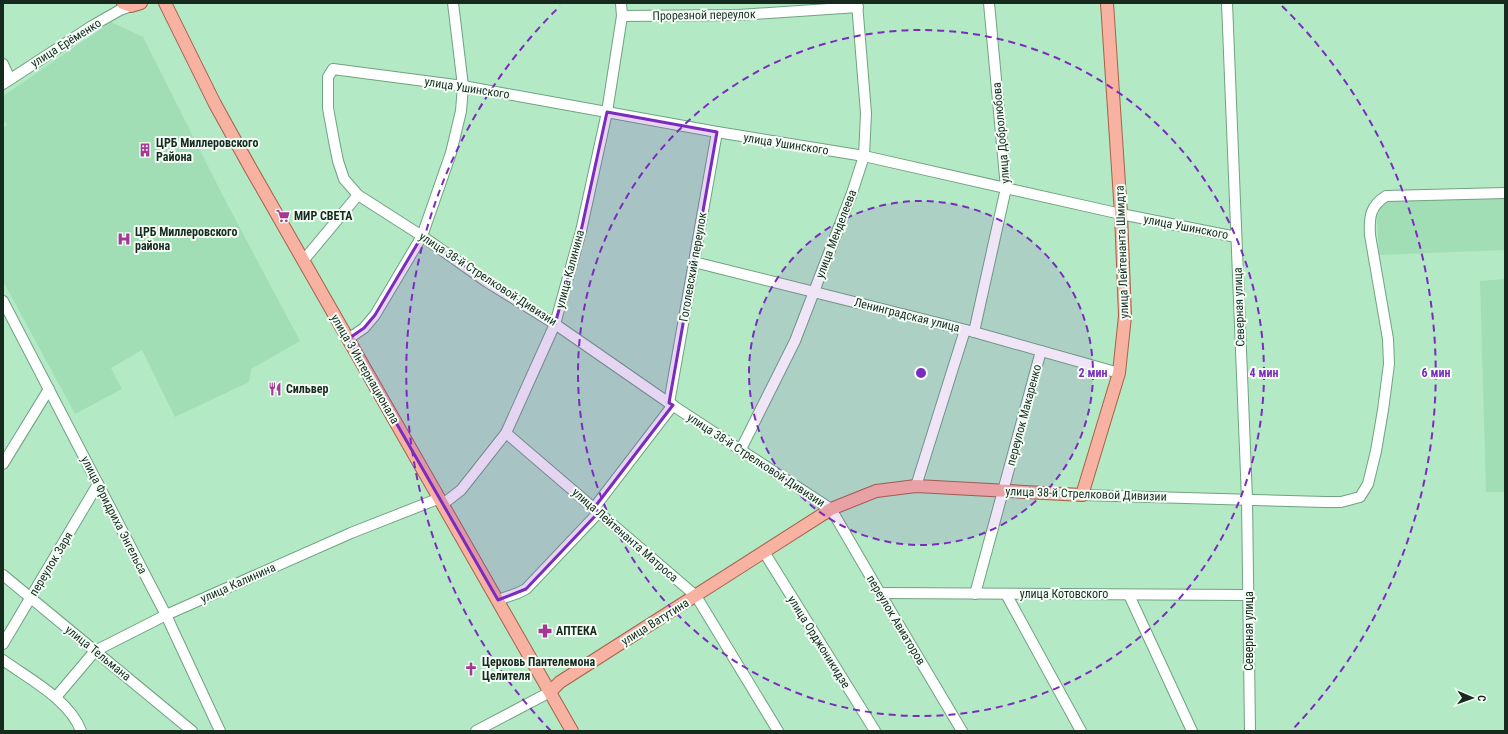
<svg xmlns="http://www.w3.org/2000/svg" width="1508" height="734" font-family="'Roboto Condensed',sans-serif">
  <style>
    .built { fill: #a1deb6 }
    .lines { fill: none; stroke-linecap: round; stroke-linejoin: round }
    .minor-casing { stroke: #6fa381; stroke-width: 12 }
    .major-casing { stroke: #a5624a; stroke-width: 14 }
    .minor { stroke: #fff; stroke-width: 10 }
    .major { stroke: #f7b2a1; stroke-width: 12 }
    .marked { fill: #7b2cbf; fill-opacity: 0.2; stroke: #7b2cbf; stroke-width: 3; stroke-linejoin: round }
    .ring { fill: none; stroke: #7b2cbf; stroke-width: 2; stroke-dasharray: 7 5 }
    .labels { text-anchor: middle; stroke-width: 4; stroke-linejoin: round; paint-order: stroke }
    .street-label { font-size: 12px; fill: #162b1e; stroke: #f4fef7 }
    .poi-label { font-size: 12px; font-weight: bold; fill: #162b1e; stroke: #f4fef7; text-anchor: start }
    .centre { fill: #7b2cbf; stroke: #f4fef7; stroke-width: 2 }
    .ring-label { font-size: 12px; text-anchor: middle; font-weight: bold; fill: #7b2cbf; stroke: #f4fef7; stroke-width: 4; stroke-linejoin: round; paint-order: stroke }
  </style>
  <rect width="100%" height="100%" fill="#b3e9c5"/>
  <g class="built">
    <polygon points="111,22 143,37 223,196 300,341 251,369 249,382 175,417 142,350 111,368 122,389 75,414 3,281 3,128 7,125 3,119 3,96"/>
    <polygon points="1505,196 1505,250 1379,255 1377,218 1379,210 1385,203 1392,199"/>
    <polygon points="1505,279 1505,492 1486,492 1480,281"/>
  </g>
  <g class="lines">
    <g class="minor-casing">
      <g id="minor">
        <polyline points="1227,3 1247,499 1250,731"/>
        <polyline points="622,16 739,15 858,7"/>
        <polyline points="3,64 10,79"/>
        <polyline points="3,84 92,26 120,10 131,6"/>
        <polyline points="303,261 358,195"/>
        <polyline points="694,262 974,332 1119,373"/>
        <polyline points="3,301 166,615 220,731"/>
        <polyline points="974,332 1006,188 989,3"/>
        <polyline points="348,339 364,328 375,315 422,236 451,153 461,111 463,86 453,3"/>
        <polyline points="669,403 717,132"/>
        <polyline points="506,433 696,596 778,731"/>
        <polyline points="741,449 795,341 852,193 864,156 866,113 857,3"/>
        <polyline points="3,464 49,389"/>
        <polyline points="916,486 965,330"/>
        <path d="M1082,495L1325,502H1341L1360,497L1368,484L1376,451L1383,410L1389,364L1388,339L1370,235C1369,217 1370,206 1386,196L1505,193"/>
        <polyline points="443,504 461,490 506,433 555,324 581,231 607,112 622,16 621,3"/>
        <polyline points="594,508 673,405"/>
        <polyline points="764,552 875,731"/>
        <polyline points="3,575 192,731"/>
        <polyline points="880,593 1249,595"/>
        <polyline points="975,594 1041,351"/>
        <polyline points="1006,594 1081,731"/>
        <polyline points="1129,595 1192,731"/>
        <polyline points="498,600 518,593 526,589 599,512"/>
        <polyline points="3,644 98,484"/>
        <path d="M3,660C29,679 70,700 81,731"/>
        <polyline points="56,697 95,651 166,615 351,533 440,498"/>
        <polyline points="476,731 550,692"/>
        <polyline points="962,731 880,593 831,509 669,403 555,324 487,282 422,236 358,195 344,179 338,161 334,141 328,108 328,77 333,69 463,86 717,132 864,156 1121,214 1236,237"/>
      </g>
    </g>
    <g class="major-casing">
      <g id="major">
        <polyline points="123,3 131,6 141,3"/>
        <polyline points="165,3 215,104 251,169 572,731"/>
        <polyline points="550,692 560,682 831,509 876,491 916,486 1082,495 1119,373 1125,316 1121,214 1107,3"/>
      </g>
    </g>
    <use href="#minor" class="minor"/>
    <use href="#major" class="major"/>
  </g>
  <path class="marked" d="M607,112L717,132L669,403L673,405L594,508L599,512L526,589L498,600L348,339L364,328L375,315L422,236L487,282L555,324L581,231Z"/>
  <circle cx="921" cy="373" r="172" fill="#7b2cbf" fill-opacity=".12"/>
  <g class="ring">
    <circle cx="921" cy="373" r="172"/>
    <circle cx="921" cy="373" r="343"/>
    <path d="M551 731A515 515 0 0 1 560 6M1282 6A515 515 0 0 1 1291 731"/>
  </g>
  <defs>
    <g id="building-bare" transform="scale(1.08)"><path d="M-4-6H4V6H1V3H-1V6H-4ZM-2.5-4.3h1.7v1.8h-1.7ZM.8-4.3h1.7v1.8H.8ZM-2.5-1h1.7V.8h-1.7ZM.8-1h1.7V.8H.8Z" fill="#a73794" stroke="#f4fef7" stroke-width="2.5" paint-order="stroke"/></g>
    <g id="supermarket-bare" transform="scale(1.08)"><path d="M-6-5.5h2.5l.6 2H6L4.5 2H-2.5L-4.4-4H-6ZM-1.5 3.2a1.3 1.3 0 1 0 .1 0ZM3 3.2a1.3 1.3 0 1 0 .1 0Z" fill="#a73794" stroke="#f4fef7" stroke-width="2.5" paint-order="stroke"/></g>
    <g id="hospital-bare" transform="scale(1.08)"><path d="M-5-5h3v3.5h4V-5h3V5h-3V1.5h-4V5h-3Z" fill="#a73794" stroke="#f4fef7" stroke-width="2.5" paint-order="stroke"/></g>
    <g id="restaurant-bare" transform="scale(1.08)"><path d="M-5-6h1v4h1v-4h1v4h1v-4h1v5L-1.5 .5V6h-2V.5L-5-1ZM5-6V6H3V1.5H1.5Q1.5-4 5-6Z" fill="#a73794" stroke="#f4fef7" stroke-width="2.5" paint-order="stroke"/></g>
    <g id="pharmacy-bare" transform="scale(1.08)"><path d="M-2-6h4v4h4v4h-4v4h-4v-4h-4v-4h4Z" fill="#a73794" stroke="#f4fef7" stroke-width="2.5" paint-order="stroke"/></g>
    <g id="church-bare" transform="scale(1.08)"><path d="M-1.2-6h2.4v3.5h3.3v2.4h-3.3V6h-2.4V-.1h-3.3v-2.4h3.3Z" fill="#a73794" stroke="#f4fef7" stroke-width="2.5" paint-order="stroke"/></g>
  </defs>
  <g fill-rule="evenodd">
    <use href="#building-bare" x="145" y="150"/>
    <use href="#supermarket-bare" x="283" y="216"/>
    <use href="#hospital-bare" x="124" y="239"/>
    <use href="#restaurant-bare" x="275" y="389"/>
    <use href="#pharmacy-bare" x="545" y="631"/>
    <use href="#church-bare" x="471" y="669"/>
  </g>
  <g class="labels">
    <g class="street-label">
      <text transform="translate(704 15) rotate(-1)" y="4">Прорезной переулок</text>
      <text transform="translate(66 43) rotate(-32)" y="4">улица Ерёменко</text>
      <text transform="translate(467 88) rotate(9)" y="4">улица Ушинского</text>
      <text transform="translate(1001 133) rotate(-95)" y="4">улица Добролюбова</text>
      <text transform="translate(786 144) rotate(9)" y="4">улица Ушинского</text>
      <text transform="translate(1186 227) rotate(11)" y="4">улица Ушинского</text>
      <text transform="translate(836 234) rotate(-69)" y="4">улица Менделеева</text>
      <text transform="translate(1122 252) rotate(-92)" y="4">улица Лейтенанта Шмидта</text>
      <text transform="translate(693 267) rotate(-80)" y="4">Гоголевский переулок</text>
      <text transform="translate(570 269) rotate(-75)" y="4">улица Калинина</text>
      <text transform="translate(488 279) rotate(33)" y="4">улица 38-й Стрелковой Дивизии</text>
      <text transform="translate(1239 307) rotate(-92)" y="4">Северная улица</text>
      <text transform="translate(907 315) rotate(14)" y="4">Ленинградская улица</text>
      <text transform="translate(365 369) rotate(60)" y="4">улица 3 Интернационала</text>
      <text transform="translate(1024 415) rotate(-75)" y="4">переулок Макаренко</text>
      <text transform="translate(756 460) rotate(33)" y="4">улица 38-й Стрелковой Дивизии</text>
      <text transform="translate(1086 494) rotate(2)" y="4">улица 38-й Стрелковой Дивизии</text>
      <text transform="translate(114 515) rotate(63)" y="4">улица Фридриха Энгельса</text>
      <text transform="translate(625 535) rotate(41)" y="4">улица Лейтенанта Матроса</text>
      <text transform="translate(51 564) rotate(-59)" y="4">переулок Заря</text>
      <text transform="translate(238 583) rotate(-24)" y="4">улица Калинина</text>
      <text x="1064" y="598">улица Котовского</text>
      <text transform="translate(896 620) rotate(59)" y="4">переулок Авиаторов</text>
      <text transform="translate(655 622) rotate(-32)" y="4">улица Ватутина</text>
      <text transform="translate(1249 631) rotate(-90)" y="4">Северная улица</text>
      <text transform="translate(819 642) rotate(58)" y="4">улица Орджоникидзе</text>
      <text transform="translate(98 653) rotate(39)" y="4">улица Тельмана</text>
    </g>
    <g class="poi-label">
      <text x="156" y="147">ЦРБ Миллеровского<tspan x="156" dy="14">Района</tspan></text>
      <text x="294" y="220">МИР СВЕТА</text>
      <text x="135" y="236">ЦРБ Миллеровского<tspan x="135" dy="14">района</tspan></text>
      <text x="286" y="393">Сильвер</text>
      <text x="556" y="635">АПТЕКА</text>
      <text x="482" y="666">Церковь Пантелемона<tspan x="482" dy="14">Целителя</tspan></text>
    </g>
  </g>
  <circle cx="921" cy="373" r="6" class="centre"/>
  <g class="ring-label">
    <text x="1093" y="377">2 мин</text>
    <text x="1264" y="377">4 мин</text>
    <text x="1436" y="377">6 мин</text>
  </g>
  <rect width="1508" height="734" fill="none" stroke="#162b1e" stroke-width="8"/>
  <g transform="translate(1472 698) rotate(92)" stroke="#f4fef7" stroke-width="3" paint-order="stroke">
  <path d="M0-3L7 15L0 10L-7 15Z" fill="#162b1e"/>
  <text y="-6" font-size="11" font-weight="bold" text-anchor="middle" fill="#162b1e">С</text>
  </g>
</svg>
